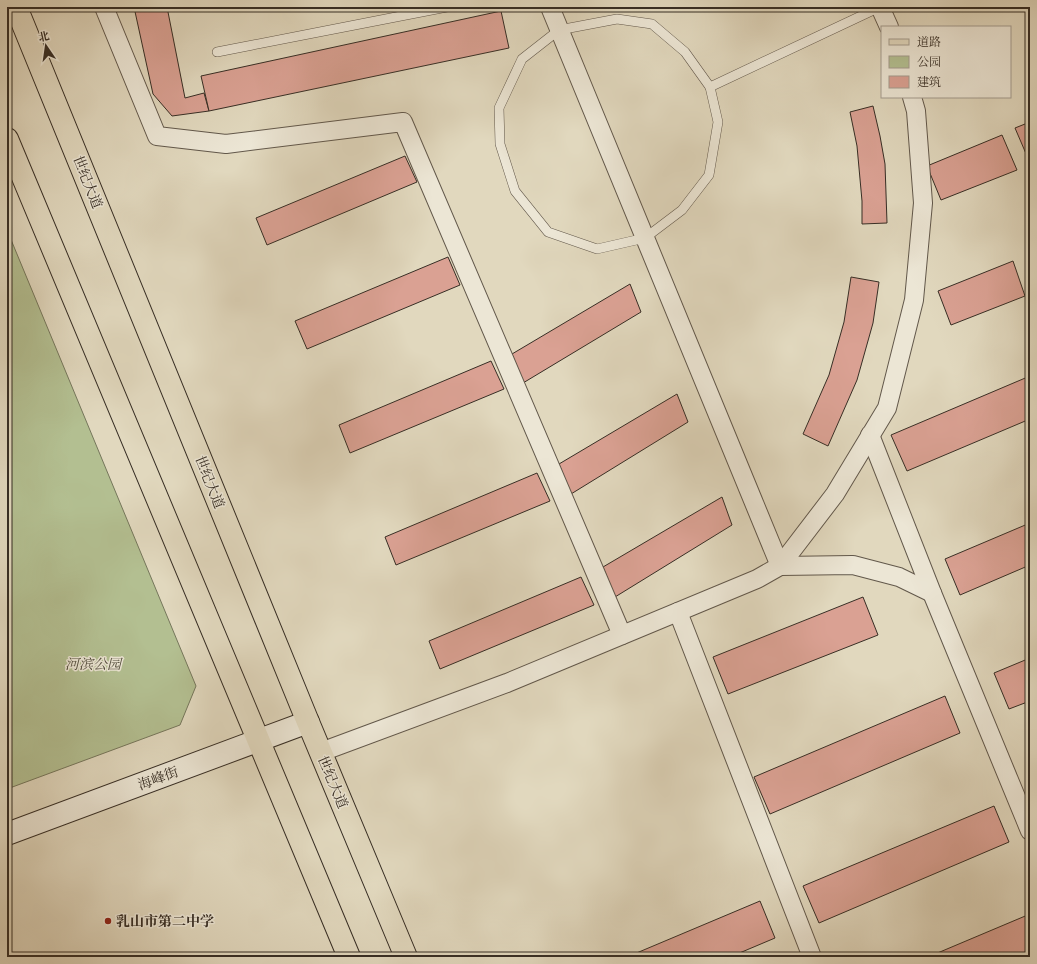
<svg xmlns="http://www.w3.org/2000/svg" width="1037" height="964" font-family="'Gentium Book Plus','Noto Serif SC',serif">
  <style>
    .green { fill: #b3bf91; stroke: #75765b }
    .building { fill: #daa193; stroke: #372e25 }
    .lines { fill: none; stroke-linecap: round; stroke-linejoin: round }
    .lane-casing { stroke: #62584b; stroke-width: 10 }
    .street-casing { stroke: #62584b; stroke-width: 20 }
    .secondary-casing { stroke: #372e25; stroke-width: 24 }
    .primary-casing { stroke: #372e25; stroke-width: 24 }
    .lane { stroke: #ece6d5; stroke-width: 9 }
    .street { stroke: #ece6d5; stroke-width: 18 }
    .secondary { stroke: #ece6d5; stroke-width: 22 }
    .primary { stroke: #e1d8be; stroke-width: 22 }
    .poi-dot { fill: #8f2418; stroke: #ece6d5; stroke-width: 1.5 }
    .labels { text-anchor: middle; stroke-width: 3; stroke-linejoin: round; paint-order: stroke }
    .street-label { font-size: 14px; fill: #372e25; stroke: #ece6d5 }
    .park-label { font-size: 14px; font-style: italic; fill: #504b3b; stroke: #ece6d5 }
    .poi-label { font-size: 14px; font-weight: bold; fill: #372e25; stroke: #ece6d5; text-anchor: start }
  </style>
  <rect width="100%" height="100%" fill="#e1d8be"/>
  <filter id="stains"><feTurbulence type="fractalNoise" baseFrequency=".005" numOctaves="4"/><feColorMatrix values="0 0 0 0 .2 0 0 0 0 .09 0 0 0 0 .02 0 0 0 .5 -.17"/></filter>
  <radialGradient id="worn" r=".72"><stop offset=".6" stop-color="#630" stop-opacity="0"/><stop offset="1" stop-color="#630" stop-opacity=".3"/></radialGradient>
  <polygon class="green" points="7,230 196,686 180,725 7,789"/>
  <g class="building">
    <polygon points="134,7 167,7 185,98 204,93 209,111 172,116 153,94"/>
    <polygon points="501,11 509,48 209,111 201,76"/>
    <polygon points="873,106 880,136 885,164 887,223 862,224 862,201 857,146 850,112"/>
    <polygon points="1030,122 1030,163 1015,128"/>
    <polygon points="1002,135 1017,170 941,200 927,166"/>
    <polygon points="405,156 417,182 267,245 256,218"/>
    <polygon points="448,257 460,285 307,349 295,321"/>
    <polygon points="1013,261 1025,296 951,325 938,291"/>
    <polygon points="851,277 879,282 873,323 857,380 828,446 803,434 829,375 844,322"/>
    <polygon points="630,284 641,312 523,383 512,354"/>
    <polygon points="491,361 504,389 350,453 339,425"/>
    <polygon points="1030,376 1030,419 907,471 891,435"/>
    <polygon points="677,394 688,422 571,494 559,464"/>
    <polygon points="537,473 550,501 396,565 385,537"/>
    <polygon points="722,497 732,525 615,597 603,567"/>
    <polygon points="1030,523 1030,565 960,595 945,559"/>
    <polygon points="581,577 594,605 440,669 429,641"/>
    <polygon points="863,597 878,635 728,694 713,657"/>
    <polygon points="1030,658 1030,701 1009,709 994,673"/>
    <polygon points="945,696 960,733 770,814 754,777"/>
    <polygon points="994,806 1009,842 819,923 803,886"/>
    <polygon points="760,901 775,938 730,957 627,957"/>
    <polygon points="1030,914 1030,957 928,957"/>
  </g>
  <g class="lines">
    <g class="lane-casing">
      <g id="lane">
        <polygon points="617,19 652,24 685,52 710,87 718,122 709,175 682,210 645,238 597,249 548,232 515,191 500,144 499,108 522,59 559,30"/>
        <polyline points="217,52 447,7"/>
        <polyline points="710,87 880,7"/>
      </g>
    </g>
    <g class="street-casing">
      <g id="street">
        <polyline points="104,7 157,136 226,144 403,122 622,635"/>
        <polyline points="550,7 780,566 853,565 899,577 932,593"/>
        <polyline points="880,7 889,27"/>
        <polyline points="870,435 932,593 1030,831"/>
        <polyline points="678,612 812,957"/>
        <polyline points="321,752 507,683 757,579 780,566 835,494 887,408 914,300 923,203 916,111 912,97"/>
      </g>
    </g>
    <g class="secondary-casing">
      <polyline id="secondary" points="7,834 308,722"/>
    </g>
    <g class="primary-casing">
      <g id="primary">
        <polyline points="16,7 308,722 406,957"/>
        <polyline points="7,139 349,957"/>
      </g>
    </g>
    <use href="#lane" class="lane"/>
    <use href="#street" class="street"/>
    <use href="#secondary" class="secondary"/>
    <use href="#primary" class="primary"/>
  </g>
  <circle class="poi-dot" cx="108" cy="921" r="4"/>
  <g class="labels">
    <g class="street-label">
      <text transform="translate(88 182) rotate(68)" y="5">世纪大道</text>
      <text transform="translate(210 482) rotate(68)" y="5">世纪大道</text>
      <text transform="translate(158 778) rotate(-20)" y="5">海峰街</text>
      <text transform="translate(333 782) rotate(67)" y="5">世纪大道</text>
    </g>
    <g class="park-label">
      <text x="93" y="669">河滨公园</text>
    </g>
    <g class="poi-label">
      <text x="116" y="926">乳山市第二中学</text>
    </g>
  </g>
  <rect width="1037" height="964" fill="none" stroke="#e1d8be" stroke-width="24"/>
  <rect x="8" y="8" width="1021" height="948" fill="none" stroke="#372e25" stroke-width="2"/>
  <rect x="12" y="12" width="1013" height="940" fill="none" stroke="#372e25"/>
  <rect x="881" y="26" width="130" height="72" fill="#ece6d5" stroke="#a49c8f"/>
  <rect x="889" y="39" width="20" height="6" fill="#e1d8be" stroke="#a49c8f"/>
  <text x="917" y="46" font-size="12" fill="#372e25">道路</text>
  <rect x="889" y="56" width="20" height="12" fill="#b3bf91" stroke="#a49c8f"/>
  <text x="917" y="66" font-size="12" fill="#372e25">公园</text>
  <rect x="889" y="76" width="20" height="12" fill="#daa193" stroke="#a49c8f"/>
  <text x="917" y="86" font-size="12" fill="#372e25">建筑</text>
  <g transform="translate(46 46) rotate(347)" stroke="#ece6d5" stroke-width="3" paint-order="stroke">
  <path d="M0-3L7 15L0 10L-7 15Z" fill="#372e25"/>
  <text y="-6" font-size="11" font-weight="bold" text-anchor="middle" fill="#372e25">北</text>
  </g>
  <rect width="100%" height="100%" filter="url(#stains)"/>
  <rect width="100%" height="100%" fill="url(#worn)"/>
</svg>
